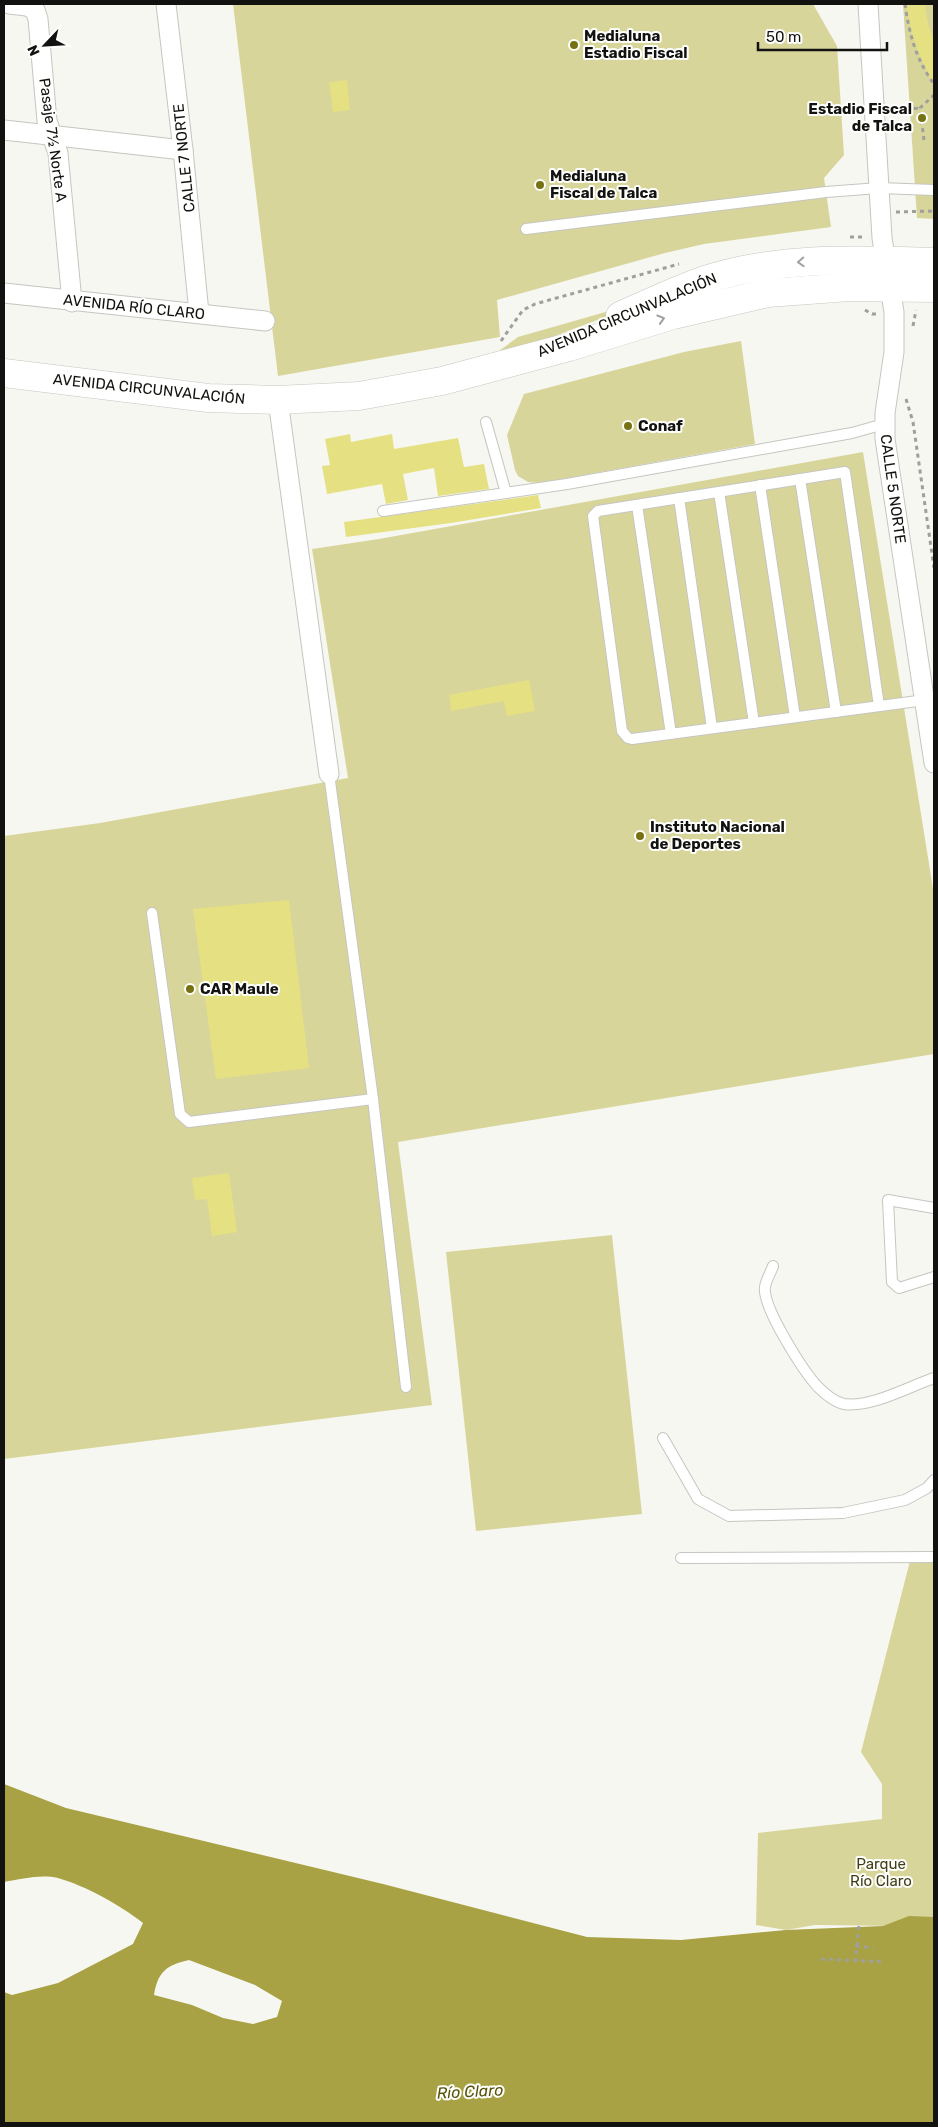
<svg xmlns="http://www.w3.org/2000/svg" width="938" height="2127" font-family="Rubik,sans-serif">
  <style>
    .green { fill: #d8d59b }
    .water { fill: #a8a244; fill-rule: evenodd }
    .building { fill: #e5e082 }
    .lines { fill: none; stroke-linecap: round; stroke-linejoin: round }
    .service-casing { stroke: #c6c6c0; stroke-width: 12 }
    .minor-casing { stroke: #c6c6c0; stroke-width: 21 }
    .primary-casing { stroke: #c6c6c0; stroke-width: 29 }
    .path { stroke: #9f9f9b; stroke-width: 3; stroke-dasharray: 4 4; stroke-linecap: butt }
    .service { stroke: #fff; stroke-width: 10 }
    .minor { stroke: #fff; stroke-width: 19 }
    .primary { stroke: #fff; stroke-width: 28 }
    .oneway { stroke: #a0a09f }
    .poi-dot { fill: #767112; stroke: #fffffe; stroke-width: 2 }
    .labels { text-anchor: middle; stroke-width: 4; stroke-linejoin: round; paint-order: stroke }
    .poi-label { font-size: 15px; font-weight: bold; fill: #121210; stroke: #fffffe; text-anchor: start }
    .street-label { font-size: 15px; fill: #121210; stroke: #fffffe }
    .park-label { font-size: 15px; fill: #413f17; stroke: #fffffe }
    .water-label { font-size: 16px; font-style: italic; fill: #57530a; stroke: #fffffe }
  </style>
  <rect width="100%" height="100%" fill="#f7f7f1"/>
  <g class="green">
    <polygon points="233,4 813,4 837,46 844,155 824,178 831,227 704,244 665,253 497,300 500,337 278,376"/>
    <polygon points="903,4 934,4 934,219 917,218"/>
    <polygon points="609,311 608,316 501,356 499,351 518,337"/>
    <polygon points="741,341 755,444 540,483 528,482 518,476 515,470 507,435 524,394 684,352"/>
    <polygon points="863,452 934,895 934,1054 398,1142 432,1405 4,1459 4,836 100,823 348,778 312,549 379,539"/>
    <polygon points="612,1235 642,1514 476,1531 446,1252"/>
    <polygon points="934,1551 934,1931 896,1926 815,1925 786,1930 756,1925 758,1833 882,1819 882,1784 861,1752 911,1557"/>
  </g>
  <path class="water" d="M4,1784L66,1808L383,1884L587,1937L681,1940L786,1930L883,1926L909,1916L934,1917V2123H4V1992L12,1995L58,1983L133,1944L143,1923C120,1905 86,1886 58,1878C41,1874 21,1879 4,1882ZM189,1960L255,1985L282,2001L277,2017L253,2024L223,2018L192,2005L154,1995C158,1971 167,1965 189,1960Z"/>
  <g class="building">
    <polygon points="906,4 925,4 928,24 934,40 934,86 917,49 911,31"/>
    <polygon points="347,80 350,110 333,112 329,82"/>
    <polygon points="350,434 351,442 392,434 394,449 458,438 464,467 484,464 489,489 438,496 434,468 403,474 408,500 386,504 382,484 327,494 322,466 330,465 325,439"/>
    <polygon points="538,495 541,508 451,523 346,537 344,522"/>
    <polygon points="529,680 535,711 507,716 504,701 451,711 449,695"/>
    <polygon points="289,900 309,1068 216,1079 193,909"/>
    <polygon points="229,1173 237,1232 212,1236 207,1199 195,1200 192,1178"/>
  </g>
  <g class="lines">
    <g class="service-casing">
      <g id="service">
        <polyline points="526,229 826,192 879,188 934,190"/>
        <polyline points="486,422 506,493"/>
        <polyline points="800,479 836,712"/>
        <polyline points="760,485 795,717"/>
        <polyline points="719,492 754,723"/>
        <polyline points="679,498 712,728"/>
        <polyline points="637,505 671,734"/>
        <polyline points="383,511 567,484 852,433 884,424"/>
        <path d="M879,706L845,472L598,511L593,516L622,731L628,738L632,739C729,726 827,713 925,700"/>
        <polyline points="152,913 180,1114 189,1122 373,1099 329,774"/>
        <polyline points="373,1099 406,1387"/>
        <polyline points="934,1208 888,1200 892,1282 899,1288 934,1277"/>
        <path d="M773,1266C771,1272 766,1280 765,1287C762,1307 804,1372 818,1387C825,1394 834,1402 844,1404C871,1408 908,1387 934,1378"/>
        <polyline points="663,1438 698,1499 729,1516 843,1513 905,1500 927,1488 934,1480"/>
        <polyline points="681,1558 934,1557"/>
      </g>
    </g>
    <g class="minor-casing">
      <g id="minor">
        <polyline points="9,4 27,6 35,10 38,19 47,121 58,153 72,302"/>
        <polyline points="166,4 183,150 199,313"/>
        <polyline points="868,4 882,238 894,312 894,352 885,413 885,439 934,763"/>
        <polyline points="4,130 183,150"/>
        <polyline points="4,293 265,321"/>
        <polyline points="278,400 329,774"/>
      </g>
    </g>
    <g class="primary-casing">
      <g id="primary">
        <path d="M620,316C649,303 678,289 708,279C781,256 858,260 934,262"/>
        <polyline points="4,373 208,398 278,400 359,396 442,381 569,347 673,315 768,293 849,287 934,288"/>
      </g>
    </g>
    <g class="path">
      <path d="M905,4C909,33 916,60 934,84"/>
      <polyline points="890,111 920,108"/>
      <polyline points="924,140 920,108 934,95"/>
      <polyline points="896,212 934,211"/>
      <polyline points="850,237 866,237"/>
      <polyline points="865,310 872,314 877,314"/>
      <polyline points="913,326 916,310"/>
      <polyline points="501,341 523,310 535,304 679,264"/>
      <polyline points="906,399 913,422 934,568"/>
      <polyline points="856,1946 873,1948"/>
      <polyline points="821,1959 885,1962"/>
      <polyline points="855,1962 859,1925"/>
    </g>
    <use href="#service" class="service"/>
    <use href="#minor" class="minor"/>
    <use href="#primary" class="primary"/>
  </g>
  <defs><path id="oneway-chevron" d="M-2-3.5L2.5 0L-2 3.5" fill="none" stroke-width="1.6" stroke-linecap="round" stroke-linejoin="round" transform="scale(1.25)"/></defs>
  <g class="oneway">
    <use href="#oneway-chevron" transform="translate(801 262) rotate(177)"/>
    <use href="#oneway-chevron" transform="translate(661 319) rotate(-17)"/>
  </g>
  <g class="poi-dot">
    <circle cx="574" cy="45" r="5"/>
    <circle cx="922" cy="118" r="5"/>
    <circle cx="540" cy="185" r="5"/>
    <circle cx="628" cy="426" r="5"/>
    <circle cx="640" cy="836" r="5"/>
    <circle cx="190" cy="989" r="5"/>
  </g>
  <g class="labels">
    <g class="poi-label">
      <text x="584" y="41">Medialuna<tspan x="584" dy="17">Estadio Fiscal</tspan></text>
      <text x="912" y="114" text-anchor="end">Estadio Fiscal<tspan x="912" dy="17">de Talca</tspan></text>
      <text x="550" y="181">Medialuna<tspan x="550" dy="17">Fiscal de Talca</tspan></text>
      <text x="638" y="431">Conaf</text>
      <text x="650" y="832">Instituto Nacional<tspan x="650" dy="17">de Deportes</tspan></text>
      <text x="200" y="994">CAR Maule</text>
    </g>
    <g class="street-label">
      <text transform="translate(53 140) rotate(82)" y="5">Pasaje 7½ Norte A</text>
      <text transform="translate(184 158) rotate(-96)" y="5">CALLE 7 NORTE</text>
      <text transform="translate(134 307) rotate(6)" y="5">AVENIDA RÍO CLARO</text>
      <text transform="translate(627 315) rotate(-23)" y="5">AVENIDA CIRCUNVALACIÓN</text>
      <text transform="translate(149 389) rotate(6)" y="5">AVENIDA CIRCUNVALACIÓN</text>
      <text transform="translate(893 489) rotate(82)" y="5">CALLE 5 NORTE</text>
    </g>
    <g class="park-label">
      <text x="881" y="1869">Parque<tspan x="881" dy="17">Río Claro</tspan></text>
    </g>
    <g class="water-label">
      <text transform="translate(470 2091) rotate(-3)" y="6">Río Claro</text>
    </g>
  </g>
  <rect width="938" height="2127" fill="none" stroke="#121210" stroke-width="10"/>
  <g transform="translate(45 45) rotate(245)" stroke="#fffffe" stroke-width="4" paint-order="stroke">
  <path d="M0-4L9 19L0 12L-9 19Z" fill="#121210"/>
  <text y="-8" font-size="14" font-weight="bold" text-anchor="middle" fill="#121210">N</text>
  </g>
  <path d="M758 42v8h129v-8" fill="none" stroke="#121210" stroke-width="2.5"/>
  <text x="766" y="42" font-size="15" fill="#121210" stroke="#fffffe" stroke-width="4" paint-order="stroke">50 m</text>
</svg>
